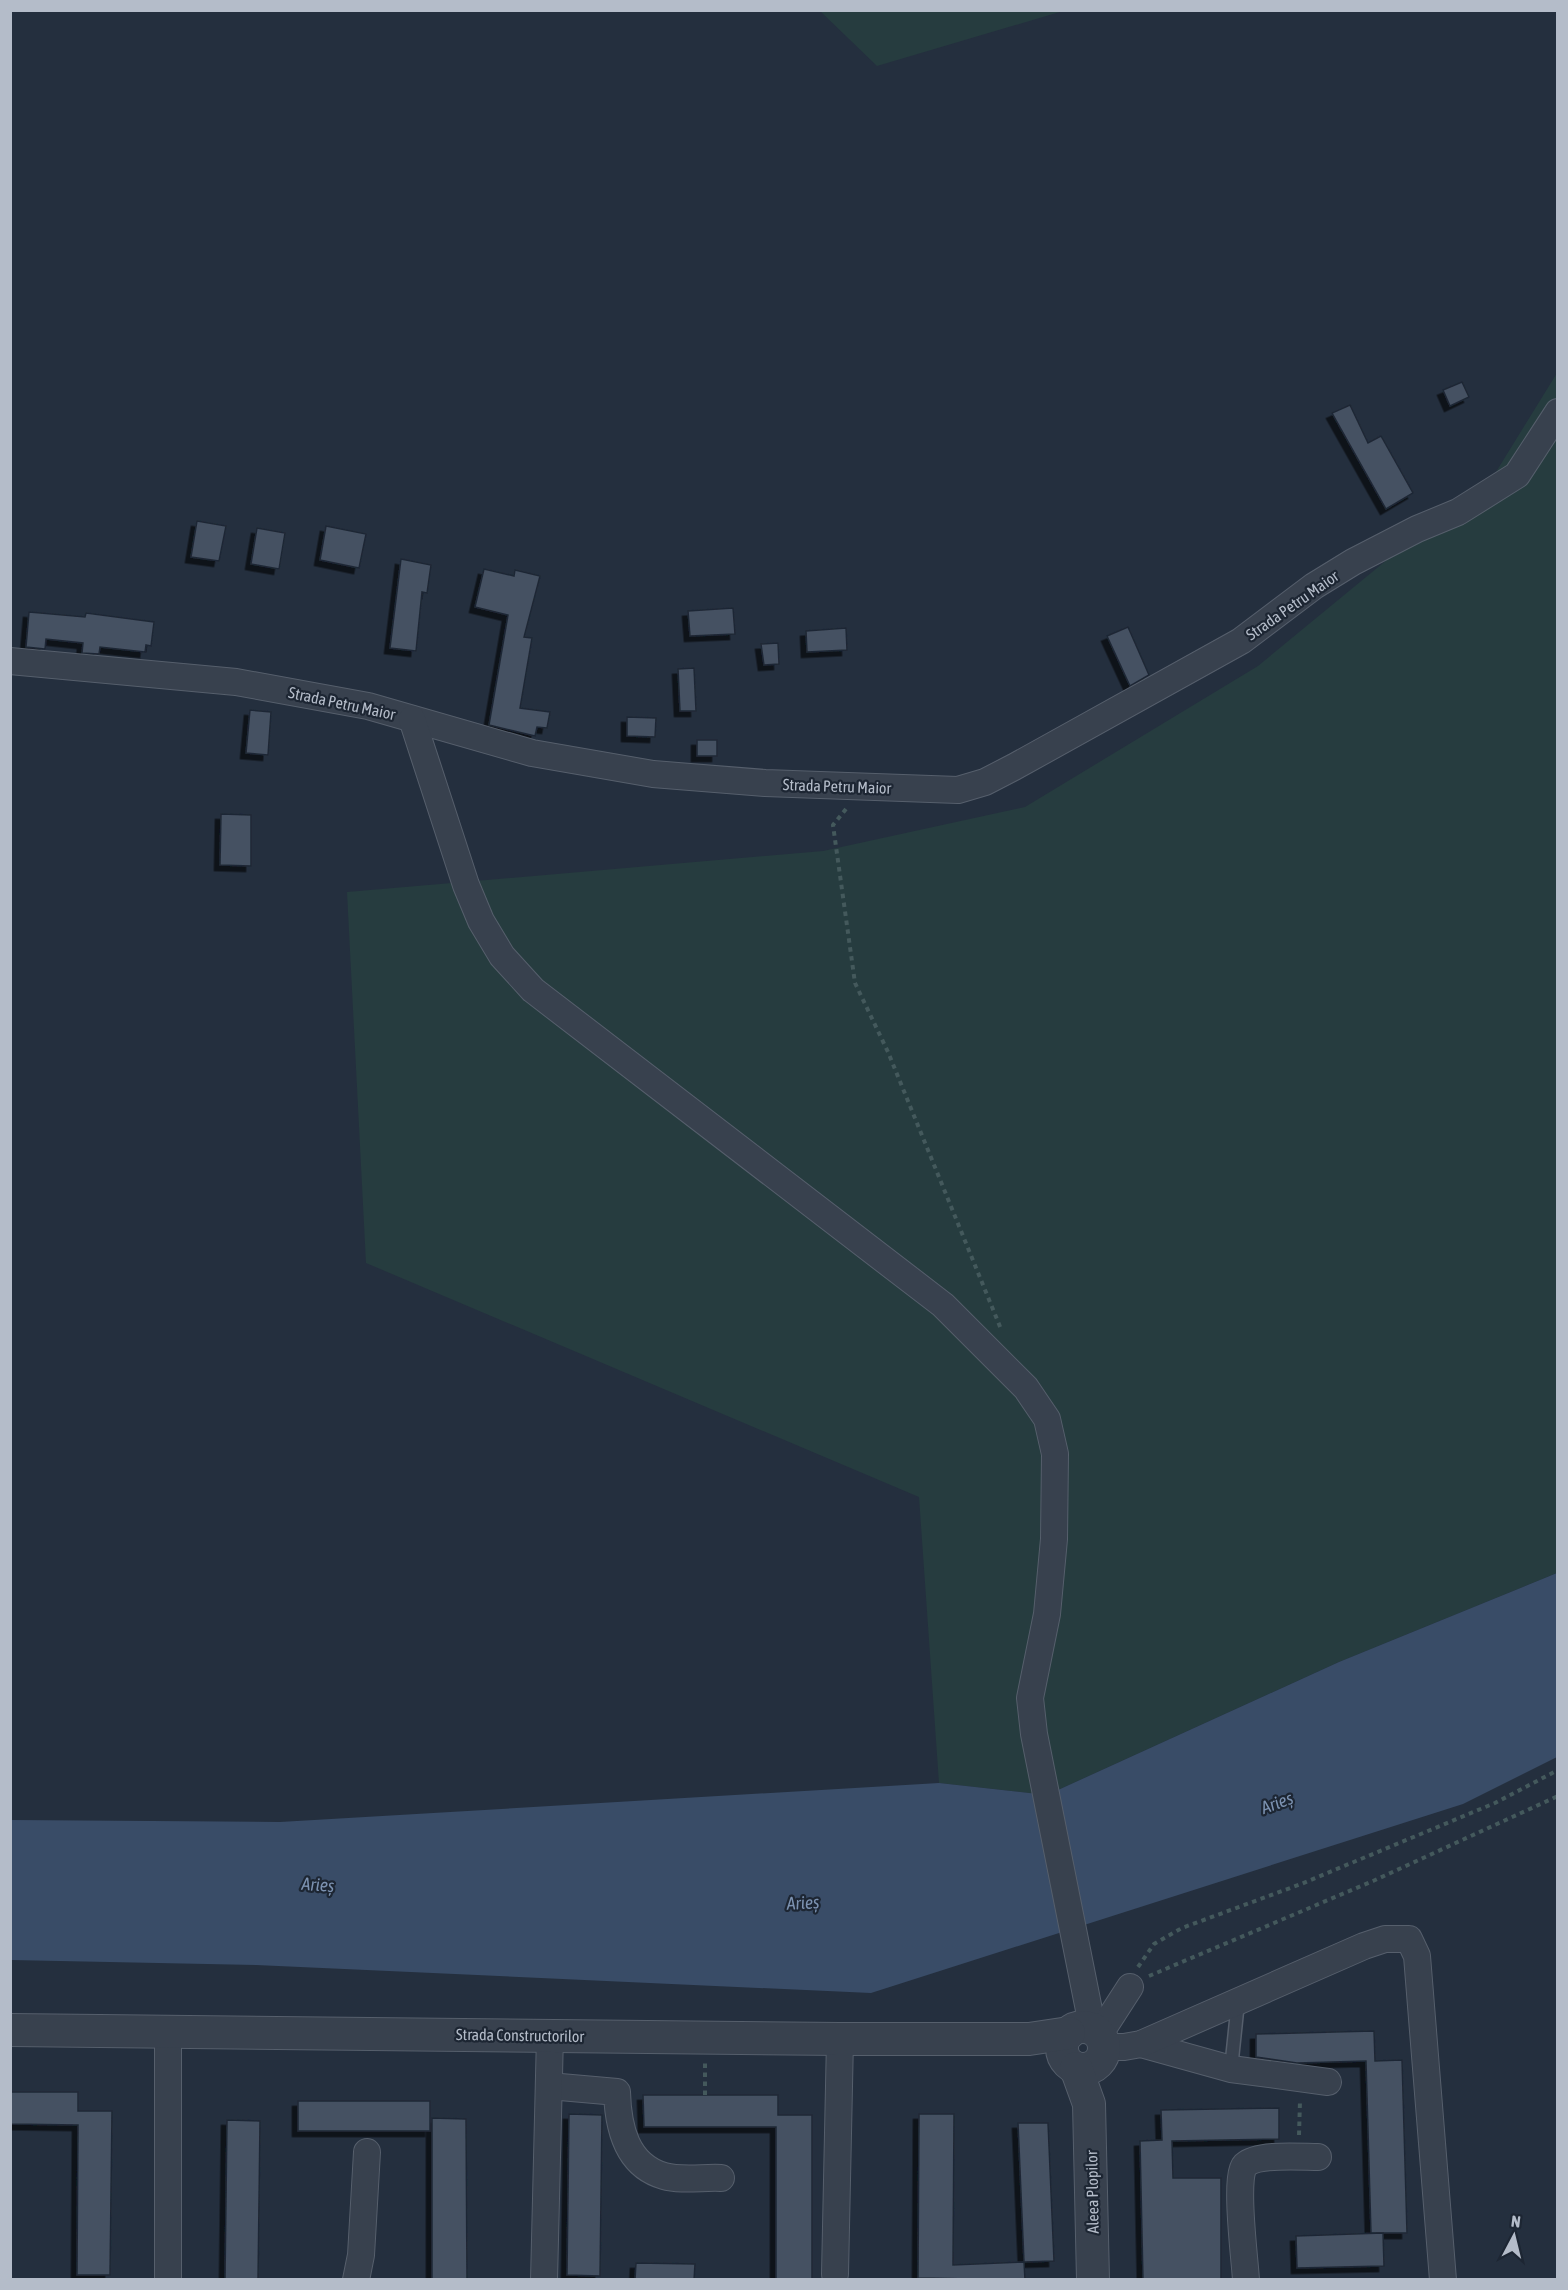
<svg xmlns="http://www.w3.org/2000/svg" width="1568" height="2290" font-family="'Asap Condensed',sans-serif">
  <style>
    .green { fill: #263c3f }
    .water { fill: #394c67 }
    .building { fill: #455162; stroke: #1f2835; stroke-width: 1.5; filter: url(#shadow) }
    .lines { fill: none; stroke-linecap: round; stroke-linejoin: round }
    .service-casing { stroke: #565f6c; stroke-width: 15 }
    .minor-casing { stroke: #565f6c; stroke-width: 28 }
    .tertiary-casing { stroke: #565f6c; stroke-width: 34 }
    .path { stroke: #44595c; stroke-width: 4; stroke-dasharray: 4.5 4.5; stroke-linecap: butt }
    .service { stroke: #38414e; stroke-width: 12 }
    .minor { stroke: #38414e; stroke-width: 26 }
    .tertiary { stroke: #38414e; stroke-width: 32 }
    .labels { text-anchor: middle; stroke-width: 4.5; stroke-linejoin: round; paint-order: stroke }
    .street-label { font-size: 16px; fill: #b4bcc9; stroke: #1d2633 }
    .water-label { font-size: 18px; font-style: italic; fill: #7c92b1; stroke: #1d2633 }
  </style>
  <defs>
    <filter id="shadow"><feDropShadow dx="-5.5" dy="5.5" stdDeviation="0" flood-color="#0009"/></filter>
  </defs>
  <rect width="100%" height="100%" fill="#242f3e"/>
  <g class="green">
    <polygon points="820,11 1063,11 877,66"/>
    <polygon points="1557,373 1557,1573 1339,1662 1047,1795 939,1783 919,1497 366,1263 347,892 823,851 1025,807 1258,666 1405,545 1467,519"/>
  </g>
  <polygon class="water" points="1557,1573 1557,1757 1463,1804 871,1993 256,1965 11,1960 11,1820 280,1822 939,1783 1047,1795 1339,1662"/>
  <g class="building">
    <polygon points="1462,382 1469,397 1450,406 1443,390"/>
    <polygon points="1350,405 1368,443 1381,436 1413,493 1386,509 1332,413"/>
    <polygon points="197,521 226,526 219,561 191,557"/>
    <polygon points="326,526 366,534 359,568 320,560"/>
    <polygon points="257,528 285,533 279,569 251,564"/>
    <polygon points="401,559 431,565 427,593 422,592 416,651 390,648"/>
    <polygon points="484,569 514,576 515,570 540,576 524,637 532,638 520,708 550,712 547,728 537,727 535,736 489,725 508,615 475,607"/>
    <polygon points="733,608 735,634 690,636 688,611"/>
    <polygon points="29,612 85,617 86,613 154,622 151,646 146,645 145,652 100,647 99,654 82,653 83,643 46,639 45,649 26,647"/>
    <polygon points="1128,627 1149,675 1130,686 1107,636"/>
    <polygon points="846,628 847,650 807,652 806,631"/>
    <polygon points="778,643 779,664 764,665 761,644"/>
    <polygon points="694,668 696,711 680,711 678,669"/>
    <polygon points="250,710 271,712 268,755 246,753"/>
    <polygon points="627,717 656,718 655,737 627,736"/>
    <rect x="697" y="740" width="20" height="16"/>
    <polygon points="221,814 251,815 251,866 220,865"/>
    <polygon points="1374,2031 1375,2061 1402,2060 1407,2233 1371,2233 1366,2061 1297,2063 1256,2057 1256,2034"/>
    <polygon points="10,2092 78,2092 78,2111 112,2111 110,2275 77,2275 78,2125 10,2124"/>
    <polygon points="643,2095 778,2095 778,2115 812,2115 812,2280 776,2280 776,2127 644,2127"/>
    <rect x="298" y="2101" width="132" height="30"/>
    <polygon points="1279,2108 1279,2139 1172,2141 1173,2178 1221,2178 1221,2280 1143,2280 1140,2141 1162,2140 1161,2110"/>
    <polygon points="569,2114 602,2115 600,2276 567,2275"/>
    <polygon points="919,2114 954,2114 953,2265 1024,2262 1025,2280 918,2278"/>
    <polygon points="432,2118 466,2119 467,2280 432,2280"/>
    <polygon points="227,2120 260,2121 258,2280 225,2280"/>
    <polygon points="1018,2123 1048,2123 1054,2261 1024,2262"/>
    <polygon points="1383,2233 1384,2266 1297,2268 1296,2236"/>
    <polygon points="636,2263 695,2264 694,2280 635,2280"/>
  </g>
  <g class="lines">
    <g class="service-casing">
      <polyline id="service" points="1231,2069 1238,2002"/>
    </g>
    <g class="minor-casing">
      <g id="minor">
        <polyline points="10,661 236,682 368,706 532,753 653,774 765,783 958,790 985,782 1014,767 1241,641 1314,586 1353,562 1417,529 1458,512 1517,475 1558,412"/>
        <polyline points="412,719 466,885 481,921 502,956 533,990 943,1305 1026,1388 1047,1419 1055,1454 1054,1539 1047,1614 1030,1698 1034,1734 1093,2030"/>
        <polyline points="1099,2035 1130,1987"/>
        <polyline points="1141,2044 1231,2069 1328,2082"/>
        <polyline points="1104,2047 1124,2047 1141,2044 1364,1946 1385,1939 1409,1939 1417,1956 1443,2280"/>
        <path d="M549,2086L617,2092C618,2127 626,2165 664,2176C681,2181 704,2177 721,2178"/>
        <polyline points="835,2274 840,2039"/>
        <polyline points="168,2280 168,2032"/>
        <polyline points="356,2280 361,2255 367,2152"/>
        <polyline points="544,2280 550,2035"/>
        <path d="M1246,2280C1245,2261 1234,2176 1245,2165C1258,2153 1302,2157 1318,2157"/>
      </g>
    </g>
    <g class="tertiary-casing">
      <g id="tertiary">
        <circle cx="1083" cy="2048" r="21"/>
        <polyline points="10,2030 840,2039 1029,2039 1069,2033"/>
        <polyline points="1076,2068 1089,2104 1093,2280"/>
      </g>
    </g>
    <g class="path">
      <polyline points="846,809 833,825 855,983 888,1052 1001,1329"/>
      <polyline points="1138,1967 1154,1944 1182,1928 1301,1884 1495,1803 1558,1770"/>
      <polyline points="1149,1976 1373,1881 1558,1796"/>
      <polyline points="705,2095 705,2062"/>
      <polyline points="1299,2135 1300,2101"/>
    </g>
    <use href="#service" class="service"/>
    <use href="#minor" class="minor"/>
    <use href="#tertiary" class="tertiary"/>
  </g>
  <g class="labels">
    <g class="street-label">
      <text transform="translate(1292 605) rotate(-35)" y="6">Strada Petru Maior</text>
      <text transform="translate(342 703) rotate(12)" y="6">Strada Petru Maior</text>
      <text transform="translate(837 786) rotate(2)" y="6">Strada Petru Maior</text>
      <text transform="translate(520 2035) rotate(1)" y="6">Strada Constructorilor</text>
      <text transform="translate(1092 2192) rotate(-91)" y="6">Aleea Plopilor</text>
    </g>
    <g class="water-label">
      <text transform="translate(1277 1803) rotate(-20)" y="6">Arieș</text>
      <text transform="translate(318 1885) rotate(4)" y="6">Arieș</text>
      <text transform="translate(803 1903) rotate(-3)" y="6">Arieș</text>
    </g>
  </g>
  <rect width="1568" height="2290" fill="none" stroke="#b4bcc9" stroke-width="24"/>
  <g transform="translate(1514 2236) rotate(7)" stroke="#1d2633" stroke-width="4.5" paint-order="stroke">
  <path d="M0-4.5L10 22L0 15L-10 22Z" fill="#b4bcc9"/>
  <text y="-9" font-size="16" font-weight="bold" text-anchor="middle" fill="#b4bcc9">N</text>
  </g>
</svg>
